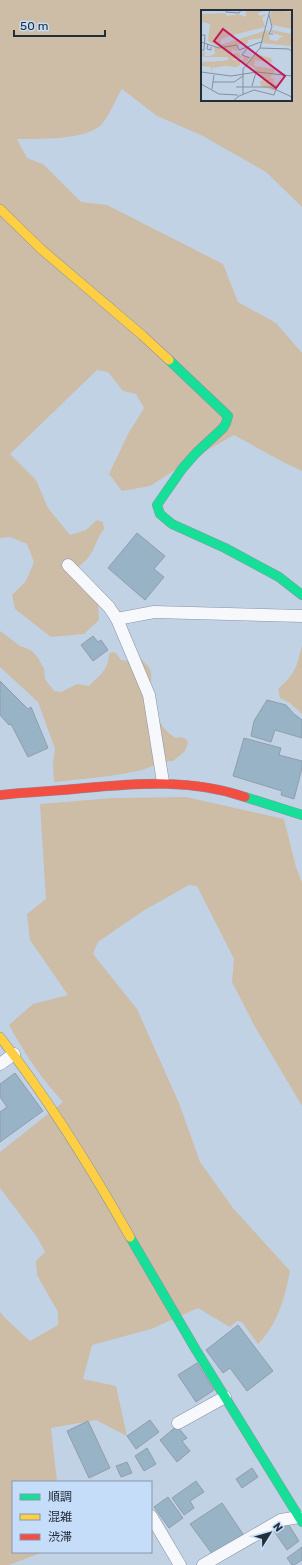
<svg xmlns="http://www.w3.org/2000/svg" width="302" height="1565" font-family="Rubik,'Noto Sans JP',sans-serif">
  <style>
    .green { fill: #cdbca6; fill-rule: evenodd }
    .building { fill: #98b3c6; stroke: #8f9eab }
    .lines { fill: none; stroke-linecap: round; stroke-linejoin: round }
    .street-casing { stroke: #8793a1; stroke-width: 13 }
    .fast-casing { stroke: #8793a1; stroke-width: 10 }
    .slow-casing { stroke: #8793a1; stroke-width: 10 }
    .jam-casing { stroke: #8793a1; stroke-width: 10 }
    .street { stroke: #f6f8fb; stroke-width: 12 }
    .fast { stroke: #16e098; stroke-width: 9 }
    .slow { stroke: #ffcf43; stroke-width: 9 }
    .jam { stroke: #f24e42; stroke-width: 9 }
    .inset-road { fill: none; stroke: #8290a1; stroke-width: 1 }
    .view { fill: #c2185b; fill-opacity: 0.15; stroke: #c2185b; stroke-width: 2 }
    .inset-edge { fill: none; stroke: #232e3b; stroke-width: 2 }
  </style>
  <rect width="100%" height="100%" fill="#c2d2e5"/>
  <g class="green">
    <path d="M0,0H302V207L266,172L201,135L157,116L122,89C116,98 108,119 100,126C83,140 39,139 17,139L27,158L43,164L81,202L107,205L223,264L238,302L276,323L302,353V471L283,462L234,435L197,456L150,486L122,491L109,474L128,434L144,408L136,394L123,391L108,372L97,370L10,454L36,480L48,508L70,535L86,530L97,520L103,522L104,529C96,538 95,551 86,560C80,567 76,566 70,576L98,602L99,620L84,634L51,637L15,609L12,595L26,581L34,562L27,544L10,537L0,538ZM202,11H291V100H202Z"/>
    <path d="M0,631L20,646L31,650L38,658L44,669L45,679L54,691L61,692L77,684L89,686C99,676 109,669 109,654L112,652L116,653L121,660L129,661L137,656C141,658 150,667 151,672C152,677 150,683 151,687C152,707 158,728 176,738L181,737L186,739L188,743L185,751L173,761C160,761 150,768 138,771C110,777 82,779 54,782L53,763L55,749L38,702L0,667Z"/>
    <path d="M302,645V714L290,703L280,698L278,689C295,674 297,667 302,645Z"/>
    <path d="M186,797L284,819L296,867L302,883V1106L254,1025L232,982L234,959L197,886L189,885L143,911L98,942L93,954L137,1009L179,1103L200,1162L233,1208L290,1271C285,1297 278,1324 258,1344L242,1322L237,1321L230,1327L198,1308L151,1329L92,1345L83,1379L116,1386L127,1436L96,1420L51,1428L57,1482H13V1552H43L9,1565H0V1312L4,1317L30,1341L58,1325V1312L37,1275L36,1261L45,1252L37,1237L0,1188V1152L63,1102C41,1078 24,1053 9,1025L33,1004L68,995L30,940L27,914L46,899L40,804L113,798Z"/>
  </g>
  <g class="building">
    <polygon points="137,533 165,556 154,569 164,577 145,600 108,568"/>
    <polygon points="93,636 98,642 101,640 108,650 93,661 81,645"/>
    <polygon points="0,681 28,709 31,707 48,748 28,757 11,724 9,725 0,715"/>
    <polygon points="267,700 286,705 294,714 302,720 302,738 275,730 271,742 251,736 254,721"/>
    <polygon points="244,738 281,748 279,755 302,761 302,768 294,799 281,795 282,791 233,776"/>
    <polygon points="15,1073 43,1111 0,1142 0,1112 7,1107 0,1097 0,1084"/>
    <polygon points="238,1325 273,1371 247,1391 230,1368 223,1373 206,1350"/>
    <polygon points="197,1363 214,1390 196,1402 178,1375"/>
    <polygon points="150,1420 159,1432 136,1449 127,1436"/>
    <polygon points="88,1421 110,1468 89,1478 67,1431"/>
    <polygon points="177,1426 187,1438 182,1441 190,1451 177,1462 160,1440"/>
    <polygon points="147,1448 156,1464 144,1471 135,1456"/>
    <polygon points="127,1462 132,1473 121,1477 116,1466"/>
    <polygon points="252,1468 258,1477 242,1488 236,1479"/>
    <polygon points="196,1481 204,1492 190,1501 194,1508 184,1515 172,1498"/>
    <polygon points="168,1497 183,1518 169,1528 154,1507"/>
    <polygon points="222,1503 243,1534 213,1555 190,1524"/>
    <polygon points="287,1522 299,1541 287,1550 274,1531"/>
    <polygon points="302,1547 302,1560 294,1565 292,1565 287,1558"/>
  </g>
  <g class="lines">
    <g class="street-casing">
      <g id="street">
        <polyline points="68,565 109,607 117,619"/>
        <polyline points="163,782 149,695 117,619 154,612 302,616"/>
        <polyline points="0,1064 14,1054"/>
        <polyline points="178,1423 225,1397"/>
        <polyline points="151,1516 180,1565"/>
        <polyline points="203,1565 281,1520 299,1517"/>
      </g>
    </g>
    <g class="fast-casing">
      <g id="fast">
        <polyline points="169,360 228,416 226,423 223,428 196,453 182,469 157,505 160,514 172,524 225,548 279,577 302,595"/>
        <polyline points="245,797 302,815"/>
        <polyline points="130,1237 196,1350 302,1522"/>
      </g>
    </g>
    <g class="slow-casing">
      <g id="slow">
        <polyline points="0,209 41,249 142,335 169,360"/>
        <path d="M0,1037C49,1100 91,1168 130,1237"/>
      </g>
    </g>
    <g class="jam-casing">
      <path id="jam" d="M0,795C28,792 57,791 85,788C140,783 193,779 245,797"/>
    </g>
    <use href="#street" class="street"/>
    <use href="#fast" class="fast"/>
    <use href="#slow" class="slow"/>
    <use href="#jam" class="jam"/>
  </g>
  <g transform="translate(201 10)">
    <rect width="91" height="91" fill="#c2d2e5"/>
    <path d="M45,0H65L57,3L59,6L66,4L61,8L64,17L28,26L20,29L19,35L67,20L69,30L76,31L80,27H84L69,22L71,20L91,24V36L61,33V28L47,30L46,35L42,33L37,35L36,41L31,39V44L37,43L41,47L30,50H42V46H48L46,53L39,51V55L35,57L24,56L11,58L10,64V57L0,56V52L21,51L27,50V47H0L3,40L4,46H8L14,44L13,37L19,38L7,31L9,14L1,12V4L24,3L26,6L37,4L45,7ZM72,0L91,2V19L71,15L69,4ZM54,44L70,48L72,53L54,50L53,56L73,59L74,61L69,68L74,69L72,72L76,75L73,81L60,76L59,71L67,69L59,67V62H54V58L46,54Z" fill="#cdbca6"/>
    <path class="inset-road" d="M25,0V2L38,3L40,0M68,5L71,17L68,24H72M0,25H4L3,40H0M0,32L18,38L36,35L38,40L60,32M7,34L6,39L10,40V37M47,37L41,45L49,48M59,38L88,39L91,42M0,62L30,66L56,62L91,66M12,72H33L42,66M0,74L18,84L37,85M51,76L55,62M35,77H69L91,87M11,79L13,65M42,84V59L59,38L69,0M32,91L38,86L53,80L73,85L75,79"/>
    <path class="view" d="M22,19L84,66L75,78L13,31Z"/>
    <rect width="91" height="91" class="inset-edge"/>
  </g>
  <rect x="12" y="1481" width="140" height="72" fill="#c6ddf9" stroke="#8597ad"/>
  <rect x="20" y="1494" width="20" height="6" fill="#16e098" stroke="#8597ad"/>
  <text x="48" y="1501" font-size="12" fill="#232e3b">順調</text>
  <rect x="20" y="1514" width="20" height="6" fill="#ffcf43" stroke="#8597ad"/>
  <text x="48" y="1521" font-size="12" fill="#232e3b">混雑</text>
  <rect x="20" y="1534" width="20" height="6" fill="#f24e42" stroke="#8597ad"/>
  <text x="48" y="1541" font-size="12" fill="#232e3b">渋滞</text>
  <g transform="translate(270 1533) rotate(53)" stroke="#c6ddf9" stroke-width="3" paint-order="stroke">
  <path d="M0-3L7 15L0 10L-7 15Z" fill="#232e3b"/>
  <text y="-6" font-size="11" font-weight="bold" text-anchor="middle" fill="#232e3b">N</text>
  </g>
  <path d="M14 30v6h91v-6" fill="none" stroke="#232e3b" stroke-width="2"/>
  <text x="20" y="30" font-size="12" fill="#232e3b" stroke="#c6ddf9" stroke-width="3" paint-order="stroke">50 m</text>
</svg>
